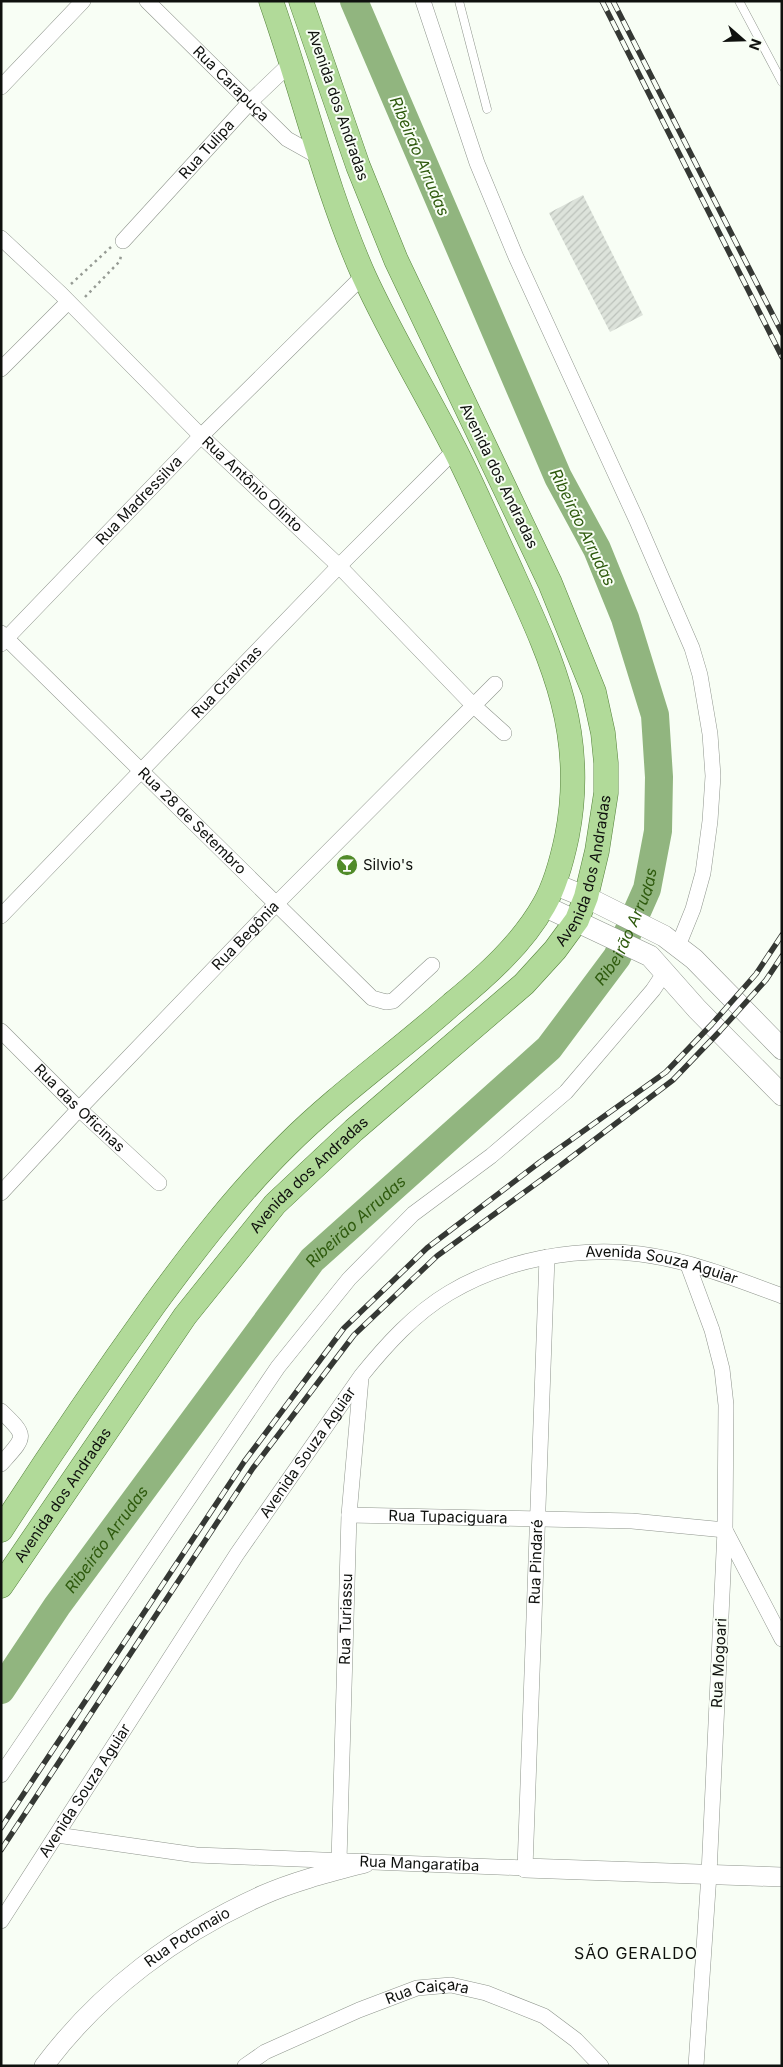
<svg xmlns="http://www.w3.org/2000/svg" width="783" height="2067" font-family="Inter,sans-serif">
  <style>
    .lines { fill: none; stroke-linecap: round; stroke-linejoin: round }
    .river { stroke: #91b57f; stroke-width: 28 }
    .building { fill: url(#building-hatch) }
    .service-casing { stroke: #8f958d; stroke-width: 9 }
    .minor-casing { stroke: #8f958d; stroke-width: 16 }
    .tertiary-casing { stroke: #8f958d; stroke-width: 20 }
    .secondary-casing { stroke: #8f958d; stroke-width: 22 }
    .primary-casing { stroke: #56833c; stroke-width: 25 }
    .path { stroke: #969b94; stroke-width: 2.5; stroke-dasharray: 2.5 4; stroke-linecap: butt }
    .service { stroke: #fff; stroke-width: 8 }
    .minor { stroke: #fff; stroke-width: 15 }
    .tertiary { stroke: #fff; stroke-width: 19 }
    .secondary { stroke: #fff; stroke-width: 21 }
    .primary { stroke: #b1da99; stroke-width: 24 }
    .rail-casing { stroke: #353834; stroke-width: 5.5 }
    .rail { stroke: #f8fef5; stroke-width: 4; stroke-dasharray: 11; stroke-linecap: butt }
    .labels { text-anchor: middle; stroke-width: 4; stroke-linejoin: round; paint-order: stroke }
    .street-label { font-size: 15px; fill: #0f110e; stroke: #f8fef5 }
    .poi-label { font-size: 15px; fill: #0f110e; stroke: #f8fef5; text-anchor: start }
    .water-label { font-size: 16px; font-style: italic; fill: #2e5a0d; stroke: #f8fef5 }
    .neighbourhood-label { font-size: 16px; letter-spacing: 1px; fill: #0f110e; stroke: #f8fef5 }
  </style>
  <defs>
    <pattern id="building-hatch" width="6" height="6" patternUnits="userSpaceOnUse" patternTransform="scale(1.25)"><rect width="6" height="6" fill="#dde3db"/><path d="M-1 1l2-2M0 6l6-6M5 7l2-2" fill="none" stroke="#bcc2bb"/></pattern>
  </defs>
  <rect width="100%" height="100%" fill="#f8fef5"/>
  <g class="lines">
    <path class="river" id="s1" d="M1,1690L57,1606L312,1260L549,1048L617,957L647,889L658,831L659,777L655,715L625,618L597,549L558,477L354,1"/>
  </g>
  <polygon class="building" points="583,195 643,315 610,332 549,213"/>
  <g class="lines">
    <g class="service-casing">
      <g id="service">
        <polyline points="459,1 487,109"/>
        <polyline points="739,1 782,82"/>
      </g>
    </g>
    <g class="minor-casing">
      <g id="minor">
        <path id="s2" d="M147,1L287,139L321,158"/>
        <polyline points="423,1 477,163 516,257 637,521 692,648 700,675 710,734 713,776 710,821 703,873 693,909 678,946"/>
        <polyline points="1,87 83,1"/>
        <path id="s3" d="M1,238L61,294L201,436L339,566L474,706L504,733"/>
        <path id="s4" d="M123,241L250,102L292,62"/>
        <polyline points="1,369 68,302"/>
        <path id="s5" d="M1,633L372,998L386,1002L393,1001L432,965"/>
        <path id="s6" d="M1,644L201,436L364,275"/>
        <path id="s7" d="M1,916L339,566L455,450"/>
        <path id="s8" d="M1,1031L79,1109L159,1183"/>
        <path id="s9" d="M1,1193L79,1109L276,904L495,684"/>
        <polyline points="688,1265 712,1330 722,1369 726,1405 725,1530 709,1874 696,2066"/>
        <path d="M1,1411C28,1437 26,1436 1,1464"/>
        <path id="s10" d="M349,1515L632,1521L725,1530L782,1639"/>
        <polyline points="1,1775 278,1367 349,1279 413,1214 491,1156 566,1092 653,990 665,972"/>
        <path id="s11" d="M57,1835L196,1855L525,1868L547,1257"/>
        <path id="s12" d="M339,1861L349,1515L361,1378"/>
        <path id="s13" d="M1,1921L237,1554L361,1376C386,1345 414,1314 449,1293C504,1260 577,1246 640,1254C688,1260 737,1279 782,1296"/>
        <path id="s14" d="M245,2066L265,2052L359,2010L417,1988L451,1985L486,1993L544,2016L576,2040L601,2066"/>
      </g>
    </g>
    <g class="tertiary-casing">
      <g id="tertiary">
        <polyline points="525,1868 782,1877"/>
        <path id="s15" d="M44,2066C100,1991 178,1933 263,1895C295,1881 331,1872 365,1863"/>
      </g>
    </g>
    <g class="secondary-casing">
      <g id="secondary">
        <polyline points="554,884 586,897 664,936 694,959 782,1049"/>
        <polyline points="544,906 650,956 697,1009 782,1095"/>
      </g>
    </g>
    <g class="primary-casing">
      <g id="primary">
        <path d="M1,1530C50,1454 101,1379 154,1305C195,1249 237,1194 287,1145C338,1094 398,1052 452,1004C486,976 522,944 544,905C556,884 562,860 567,836C588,729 549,654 506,559C488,521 472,482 452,444C423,388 390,333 364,276C325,188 303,92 271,1"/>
        <path id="s16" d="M1,1586L185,1316L275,1204L354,1130L524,984L555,950L577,920L586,897L597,851L606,793V763L603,733L594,692L550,583L396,260L358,166L301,1"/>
      </g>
    </g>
    <g class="path">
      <polyline points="71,284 111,247"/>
      <polyline points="85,297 120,261 121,255"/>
    </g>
    <use href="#service" class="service"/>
    <use href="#minor" class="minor"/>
    <use href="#tertiary" class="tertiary"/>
    <use href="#secondary" class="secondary"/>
    <use href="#primary" class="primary"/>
    <g class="rail-casing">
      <g id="rail">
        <polyline points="602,1 782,357"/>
        <polyline points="613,1 782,333"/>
        <polyline points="1,1828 244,1462 344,1328 427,1248 540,1162 666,1072 712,1024 756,974 782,935"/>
        <polyline points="1,1850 253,1468 354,1335 437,1256 548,1175 673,1080 720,1031 766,980 782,956"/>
      </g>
    </g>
    <use href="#rail" class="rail"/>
  </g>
  <defs>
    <g id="bar-disc" transform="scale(1.125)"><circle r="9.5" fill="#508b29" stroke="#f8fef5"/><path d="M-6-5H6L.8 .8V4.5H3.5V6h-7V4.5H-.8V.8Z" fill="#fff"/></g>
  </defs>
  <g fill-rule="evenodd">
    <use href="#bar-disc" x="347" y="865"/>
  </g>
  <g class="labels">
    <g class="street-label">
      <text dy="5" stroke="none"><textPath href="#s2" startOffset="118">Rua Carapuça</textPath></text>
      <text transform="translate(338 105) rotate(71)" y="5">Avenida dos Andradas</text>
      <text dy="5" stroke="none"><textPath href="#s4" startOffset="124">Rua Tulipa</textPath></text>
      <text transform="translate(499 476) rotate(64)" y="5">Avenida dos Andradas</text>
      <text dy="5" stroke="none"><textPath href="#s3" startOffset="352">Rua Antônio Olinto</textPath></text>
      <text dy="5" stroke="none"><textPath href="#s6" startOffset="199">Rua Madressilva</textPath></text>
      <text dy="5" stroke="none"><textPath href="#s7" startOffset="325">Rua Cravinas</textPath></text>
      <text dy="5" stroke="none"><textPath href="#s5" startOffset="268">Rua 28 de Setembro</textPath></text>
      <text dy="5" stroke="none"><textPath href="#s16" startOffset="935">Avenida dos Andradas</textPath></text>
      <text dy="5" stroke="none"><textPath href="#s9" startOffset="355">Rua Begônia</textPath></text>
      <text dy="5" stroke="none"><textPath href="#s8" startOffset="110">Rua das Oficinas</textPath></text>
      <text dy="5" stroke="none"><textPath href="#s16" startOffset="515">Avenida dos Andradas</textPath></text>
      <text dy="5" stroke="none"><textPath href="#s13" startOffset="996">Avenida Souza Aguiar</textPath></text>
      <text dy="5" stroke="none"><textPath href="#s13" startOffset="560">Avenida Souza Aguiar</textPath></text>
      <text dy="5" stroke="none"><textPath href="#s16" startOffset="110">Avenida dos Andradas</textPath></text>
      <text dy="5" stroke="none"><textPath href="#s10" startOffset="99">Rua Tupaciguara</textPath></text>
      <text dy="5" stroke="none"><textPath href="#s11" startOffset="776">Rua Pindaré</textPath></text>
      <text dy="5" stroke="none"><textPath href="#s12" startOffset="242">Rua Turiassu</textPath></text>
      <text transform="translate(719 1663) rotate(-87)" y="5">Rua Mogoari</text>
      <text dy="5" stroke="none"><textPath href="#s13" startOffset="155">Avenida Souza Aguiar</textPath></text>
      <text dy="5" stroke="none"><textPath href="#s11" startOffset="364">Rua Mangaratiba</textPath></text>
      <text dy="5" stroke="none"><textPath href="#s15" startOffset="194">Rua Potomaio</textPath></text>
      <text dy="5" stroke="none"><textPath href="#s14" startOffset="199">Rua Caiçara</textPath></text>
    </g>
    <g class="poi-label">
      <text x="363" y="870">Silvio's</text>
    </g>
    <g class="water-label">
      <text transform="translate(420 156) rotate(67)" y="6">Ribeirão Arrudas</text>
      <text transform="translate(583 527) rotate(64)" y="6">Ribeirão Arrudas</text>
      <text dy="6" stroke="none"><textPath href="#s1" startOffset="994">Ribeirão Arrudas</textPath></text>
      <text dy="6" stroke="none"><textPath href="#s1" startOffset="589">Ribeirão Arrudas</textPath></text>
      <text dy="6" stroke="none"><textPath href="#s1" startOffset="184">Ribeirão Arrudas</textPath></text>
    </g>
    <g class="neighbourhood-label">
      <text x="636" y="1959">SÃO GERALDO</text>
    </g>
  </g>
  <rect width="783" height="2067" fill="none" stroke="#0f110e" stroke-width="5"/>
  <g transform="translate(743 40) rotate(110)" stroke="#f8fef5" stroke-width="4" paint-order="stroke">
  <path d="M0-4L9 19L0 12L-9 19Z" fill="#0f110e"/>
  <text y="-8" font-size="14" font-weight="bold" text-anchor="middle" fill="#0f110e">N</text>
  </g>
</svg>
